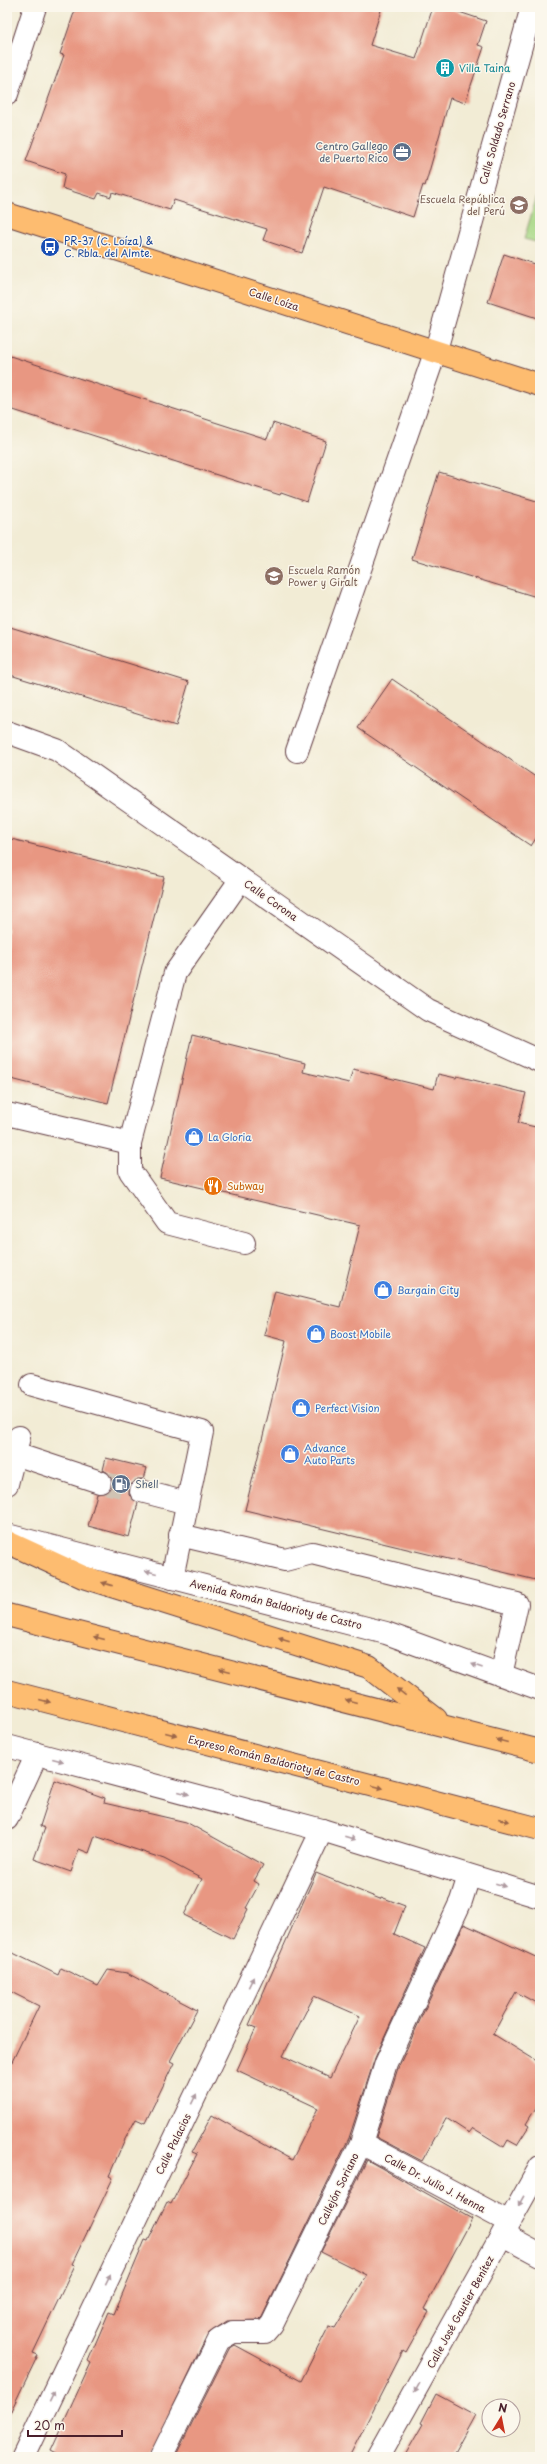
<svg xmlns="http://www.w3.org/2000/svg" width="547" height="2464" font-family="'Playpen Sans',sans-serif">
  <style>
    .green { fill: #a8d886; stroke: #797c58 }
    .building { fill: #e89782; fill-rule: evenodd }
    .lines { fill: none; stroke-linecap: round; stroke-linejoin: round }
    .minor-tunnel { stroke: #d0c3b3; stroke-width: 22; stroke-dasharray: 22 11; stroke-linecap: butt }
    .minor-casing { stroke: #633e44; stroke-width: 24 }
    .major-casing { stroke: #633e44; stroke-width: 24 }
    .highway-casing { stroke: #633e44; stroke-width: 24 }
    .minor { stroke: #fff; stroke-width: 22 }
    .major { stroke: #fdbc6f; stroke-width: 22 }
    .highway { stroke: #fdbc6f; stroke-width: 22 }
    .oneway { fill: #ae9aa0 }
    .oneway2 { fill: #9b664a }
    .labels { text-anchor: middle; stroke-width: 3; stroke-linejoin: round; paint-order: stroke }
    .culture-label { font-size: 10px; fill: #0d838f; stroke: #fbf7ec; text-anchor: start }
    .street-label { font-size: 10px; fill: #4a1f2b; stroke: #fbf7ec }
    .service-label { font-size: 10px; fill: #4e5e75; stroke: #fbf7ec; text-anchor: end }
    .education-label { font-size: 10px; fill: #785e54; stroke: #fbf7ec; text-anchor: end }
    .transit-label { font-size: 10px; fill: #164399; stroke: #fbf7ec; text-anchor: start }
    .shop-label { font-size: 10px; fill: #366cbe; stroke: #fbf7ec; text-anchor: start }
    .food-label { font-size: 10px; fill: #c56008; stroke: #fbf7ec; text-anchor: start }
  </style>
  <rect width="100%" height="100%" fill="#fbf7ec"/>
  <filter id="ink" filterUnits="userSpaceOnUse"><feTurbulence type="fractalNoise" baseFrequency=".025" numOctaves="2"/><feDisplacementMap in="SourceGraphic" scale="8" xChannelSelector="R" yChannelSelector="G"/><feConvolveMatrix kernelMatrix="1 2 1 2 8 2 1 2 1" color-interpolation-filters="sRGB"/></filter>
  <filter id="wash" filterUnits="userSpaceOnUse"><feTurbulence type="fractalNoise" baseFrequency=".012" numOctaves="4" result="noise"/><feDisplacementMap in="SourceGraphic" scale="16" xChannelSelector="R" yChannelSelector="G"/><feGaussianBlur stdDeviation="0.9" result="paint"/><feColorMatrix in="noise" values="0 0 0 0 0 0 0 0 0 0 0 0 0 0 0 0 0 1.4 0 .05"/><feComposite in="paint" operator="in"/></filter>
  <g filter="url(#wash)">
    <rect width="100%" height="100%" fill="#f2ecd5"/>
    <polygon class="green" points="539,189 540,189 540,243 524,239"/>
    <g id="blocks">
      <g class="building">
        <polygon points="76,7 382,7 370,45 416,59 433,7 444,7 486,21 478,45 484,47 465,103 450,98 425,186 423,185 413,217 324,187 302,253 263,240 267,229 174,200 170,210 112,192 111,197 99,193 96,199 62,188 65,174 26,161 64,55 60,54"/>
        <polygon points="504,254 540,266 540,319 488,302"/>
        <polygon points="7,355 267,439 273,423 326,441 307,502 281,493 280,495 7,408"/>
        <polygon points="439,472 540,502 540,598 412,559"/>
        <polygon points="7,626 189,682 176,726 7,674"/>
        <polygon points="392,679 540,780 540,832 531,846 358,728"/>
        <polygon points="7,838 164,877 108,1103 7,1078"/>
        <polygon points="192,1035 305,1063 303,1072 349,1083 353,1069 434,1089 438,1074 456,1078 457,1076 526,1093 518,1123 540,1128 540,1581 245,1510 286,1341 264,1335 275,1291 340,1307 360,1225 160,1178"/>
        <polygon points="106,1458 147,1468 144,1479 137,1479 129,1487 129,1495 138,1503 129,1537 88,1526 97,1494 108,1492 112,1486 110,1474 103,1470"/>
        <polygon points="55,1780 105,1798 104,1803 186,1822 263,1865 254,1881 259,1884 246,1908 248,1909 233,1939 184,1915 202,1879 164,1859 95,1836 89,1853 79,1849 71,1872 34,1859 45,1828 40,1826"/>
        <path d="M316,1873L380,1899L381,1897L405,1906L394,1934L425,1948L375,2058L349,2138L262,2317L259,2320L227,2321L208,2334L149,2457H64L51,2450L91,2363L88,2361L109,2312L114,2314L145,2240L148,2241L167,2202L171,2204L197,2154L192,2152L212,2115L292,2160L318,2108L237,2070L256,2028L249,2025ZM314,1996L360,2016L330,2078L283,2056Z"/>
        <polygon points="464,1924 540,1959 540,2005 516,1992 493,2034 540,2063 540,2101 526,2124 529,2126 517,2145 508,2140 504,2147 473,2128 469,2133 446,2118 422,2161 376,2137 398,2068"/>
        <polygon points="7,1950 58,1975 61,1968 98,1986 108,1970 127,1973 197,2010 170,2061 174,2063 145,2123 136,2119 124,2141 109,2176 113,2178 72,2264 75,2265 33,2353 38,2355 7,2419 7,2072 39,2006 7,1990"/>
        <polygon points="367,2160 472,2219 424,2309 429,2312 406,2353 403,2351 349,2457 175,2457 229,2349 235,2345 301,2381 329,2326 335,2328 367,2275 321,2252"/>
        <polygon points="436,2394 475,2415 452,2457 404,2457 423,2424 421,2423"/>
      </g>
    </g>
  </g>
  <g filter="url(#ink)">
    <use href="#blocks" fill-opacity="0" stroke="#633e44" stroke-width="1"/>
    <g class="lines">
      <polyline class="minor-tunnel" points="100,1482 141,1491"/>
      <g class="minor-casing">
        <g id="minor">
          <polyline points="7,94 35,7"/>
          <polyline points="7,732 57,750 428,1010 540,1061"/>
          <polyline points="297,751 436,350 532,7"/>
          <polyline points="7,1114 130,1143 175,973 241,879"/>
          <polyline points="130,1143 130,1171 167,1223 244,1243"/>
          <polyline points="32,1385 202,1432 172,1578"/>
          <polyline points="15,1454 100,1482"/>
          <polyline points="7,1484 19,1437"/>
          <polyline points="141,1491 187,1503"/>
          <polyline points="7,1535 386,1633 540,1689"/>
          <polyline points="180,1535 285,1560 312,1553 517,1604 501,1675"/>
          <polyline points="7,1746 322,1830 540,1897"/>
          <polyline points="7,1819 37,1754"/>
          <polyline points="361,2143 509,2222"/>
          <polyline points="503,2235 540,2255"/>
          <polyline points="23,2457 322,1830"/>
          <polyline points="161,2457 219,2340 233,2332 265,2332 272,2324 361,2143 386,2063 461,1901 469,1876"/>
          <polyline points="378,2457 540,2167"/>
        </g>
      </g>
      <g class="major-casing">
        <polyline id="major" points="7,214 540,385"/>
      </g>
      <g class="highway-casing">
        <g id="highway">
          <polyline points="7,1542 83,1577 369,1667 436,1719"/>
          <polyline points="7,1615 540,1751"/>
          <polyline points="7,1691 540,1829"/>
        </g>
      </g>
      <use href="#minor" class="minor"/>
      <use href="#major" class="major"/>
      <use href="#highway" class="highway"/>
    </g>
    <defs><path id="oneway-solid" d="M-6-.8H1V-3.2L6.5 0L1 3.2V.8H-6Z"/></defs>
    <g class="oneway">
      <use href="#oneway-solid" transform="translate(151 1572) rotate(-165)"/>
      <use href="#oneway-solid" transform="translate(477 1666) rotate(-160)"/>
      <use href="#oneway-solid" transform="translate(58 1760) rotate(15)"/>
      <use href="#oneway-solid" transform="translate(184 1793) rotate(15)"/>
      <use href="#oneway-solid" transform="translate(350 1838) rotate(18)"/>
      <use href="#oneway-solid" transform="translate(501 1885) rotate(16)"/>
      <use href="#oneway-solid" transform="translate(251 1982) rotate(-64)"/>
      <use href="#oneway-solid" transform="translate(194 2099) rotate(-64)"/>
      <use href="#oneway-solid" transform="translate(521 2201) rotate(119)"/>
      <use href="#oneway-solid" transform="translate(108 2279) rotate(-64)"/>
      <use href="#oneway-solid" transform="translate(417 2388) rotate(119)"/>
      <use href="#oneway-solid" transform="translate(52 2397) rotate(-64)"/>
    </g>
    <g class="oneway2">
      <use href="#oneway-solid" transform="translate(107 1584) rotate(-162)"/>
      <use href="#oneway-solid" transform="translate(99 1638) rotate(-166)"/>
      <use href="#oneway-solid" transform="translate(284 1640) rotate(-162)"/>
      <use href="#oneway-solid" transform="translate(225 1670) rotate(-166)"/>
      <use href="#oneway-solid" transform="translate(401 1692) rotate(-142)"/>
      <use href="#oneway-solid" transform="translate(45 1701) rotate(14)"/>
      <use href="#oneway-solid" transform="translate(351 1701) rotate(-166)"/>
      <use href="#oneway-solid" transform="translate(171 1734) rotate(14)"/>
      <use href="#oneway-solid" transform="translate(502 1741) rotate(-165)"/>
      <use href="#oneway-solid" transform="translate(378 1787) rotate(14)"/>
      <use href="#oneway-solid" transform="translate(504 1820) rotate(14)"/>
    </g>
  </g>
  <defs>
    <g id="building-disc" transform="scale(1)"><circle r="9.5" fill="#0f9aa8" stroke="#fbf7ec"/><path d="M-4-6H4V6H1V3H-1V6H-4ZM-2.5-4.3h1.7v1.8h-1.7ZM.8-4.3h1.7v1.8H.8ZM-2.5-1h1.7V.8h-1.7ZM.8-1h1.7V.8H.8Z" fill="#fff"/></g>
    <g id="office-disc" transform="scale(1)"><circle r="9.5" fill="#5c6f8a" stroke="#fbf7ec"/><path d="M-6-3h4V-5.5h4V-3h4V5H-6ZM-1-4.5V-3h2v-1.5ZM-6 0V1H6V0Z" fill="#fff"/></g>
    <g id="school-disc" transform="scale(1)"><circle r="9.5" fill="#8d6e63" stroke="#fbf7ec"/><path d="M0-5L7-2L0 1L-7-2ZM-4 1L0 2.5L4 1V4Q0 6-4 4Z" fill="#fff"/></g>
    <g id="bus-disc" transform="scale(1)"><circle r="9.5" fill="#1a4fb4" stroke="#fbf7ec"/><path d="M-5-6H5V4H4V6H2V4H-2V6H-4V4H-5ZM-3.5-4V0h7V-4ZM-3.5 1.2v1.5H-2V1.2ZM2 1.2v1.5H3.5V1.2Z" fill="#fff"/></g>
    <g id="shop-disc" transform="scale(1)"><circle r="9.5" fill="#3f7fe0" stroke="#fbf7ec"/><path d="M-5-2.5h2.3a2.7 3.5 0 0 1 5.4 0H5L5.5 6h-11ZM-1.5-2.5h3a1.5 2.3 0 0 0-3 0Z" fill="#fff"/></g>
    <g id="restaurant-disc" transform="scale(1)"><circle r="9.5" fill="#e8710a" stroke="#fbf7ec"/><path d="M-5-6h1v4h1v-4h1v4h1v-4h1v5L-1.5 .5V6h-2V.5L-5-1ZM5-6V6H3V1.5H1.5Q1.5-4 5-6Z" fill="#fff"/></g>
    <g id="fuel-disc" transform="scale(1)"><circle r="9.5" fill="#5c6f8a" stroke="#fbf7ec"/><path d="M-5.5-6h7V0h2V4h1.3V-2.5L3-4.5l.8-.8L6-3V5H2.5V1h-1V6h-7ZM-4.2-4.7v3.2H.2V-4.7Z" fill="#fff"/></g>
  </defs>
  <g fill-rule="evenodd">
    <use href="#building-disc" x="445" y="68"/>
    <use href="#office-disc" x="402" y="152"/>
    <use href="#school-disc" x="519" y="205"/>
    <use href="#bus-disc" x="50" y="247"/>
    <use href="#school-disc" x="274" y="576"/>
    <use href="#shop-disc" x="194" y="1137"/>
    <use href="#restaurant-disc" x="213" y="1186"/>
    <use href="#shop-disc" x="383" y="1290"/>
    <use href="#shop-disc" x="316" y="1334"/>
    <use href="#shop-disc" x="301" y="1408"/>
    <use href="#shop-disc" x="290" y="1454"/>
    <use href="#fuel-disc" x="121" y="1484"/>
  </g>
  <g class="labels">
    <g class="culture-label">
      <text x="459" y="72">Villa Taina</text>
    </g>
    <g class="street-label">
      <text transform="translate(497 133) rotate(-74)" y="4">Calle Soldado Serrano</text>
      <text transform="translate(274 299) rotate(18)" y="4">Calle Loíza</text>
      <text transform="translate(271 900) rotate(35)" y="4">Calle Corona</text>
      <text transform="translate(276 1604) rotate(14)" y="4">Avenida Román Baldorioty de Castro</text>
      <text transform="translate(274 1760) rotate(14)" y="4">Expreso Román Baldorioty de Castro</text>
      <text transform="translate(173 2144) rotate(-64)" y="4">Calle Palacios</text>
      <text transform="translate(435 2183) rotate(28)" y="4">Calle Dr. Julio J. Henna</text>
      <text transform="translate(338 2189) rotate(-64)" y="4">Callejón Soriano</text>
      <text transform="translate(460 2312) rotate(-61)" y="4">Calle José Gautier Benítez</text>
    </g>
    <g class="service-label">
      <text x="388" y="150">Centro Gallego<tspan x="388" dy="12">de Puerto Rico</tspan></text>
      <text x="135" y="1488" text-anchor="start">Shell</text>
    </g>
    <g class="education-label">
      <text x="505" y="203">Escuela República<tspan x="505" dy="12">del Perú</tspan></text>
      <text x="288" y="574" text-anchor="start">Escuela Ramón<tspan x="288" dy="12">Power y Giralt</tspan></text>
    </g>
    <g class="transit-label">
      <text x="64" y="245">PR-37 (C. Loíza) &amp;<tspan x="64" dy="12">C. Rbla. del Almte.</tspan></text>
    </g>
    <g class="shop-label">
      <text x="208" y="1141">La Gloria</text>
      <text x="397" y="1294">Bargain City</text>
      <text x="330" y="1338">Boost Mobile</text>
      <text x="315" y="1412">Perfect Vision</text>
      <text x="304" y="1452">Advance<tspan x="304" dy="12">Auto Parts</tspan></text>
    </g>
    <g class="food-label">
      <text x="227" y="1190">Subway</text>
    </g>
  </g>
  <rect width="547" height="2464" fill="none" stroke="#fbf7ec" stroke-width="24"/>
  <g transform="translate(501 2418) rotate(10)"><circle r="19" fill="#fbf7ec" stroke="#b4a19f"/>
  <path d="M0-3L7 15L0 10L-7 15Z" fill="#c8321e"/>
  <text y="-6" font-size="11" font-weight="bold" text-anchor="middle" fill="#4a1f2b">N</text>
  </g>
  <path d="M28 2430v6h94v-6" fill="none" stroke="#4a1f2b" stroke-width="2"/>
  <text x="34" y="2430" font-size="12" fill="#4a1f2b" stroke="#fbf7ec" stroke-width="3" paint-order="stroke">20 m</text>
</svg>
